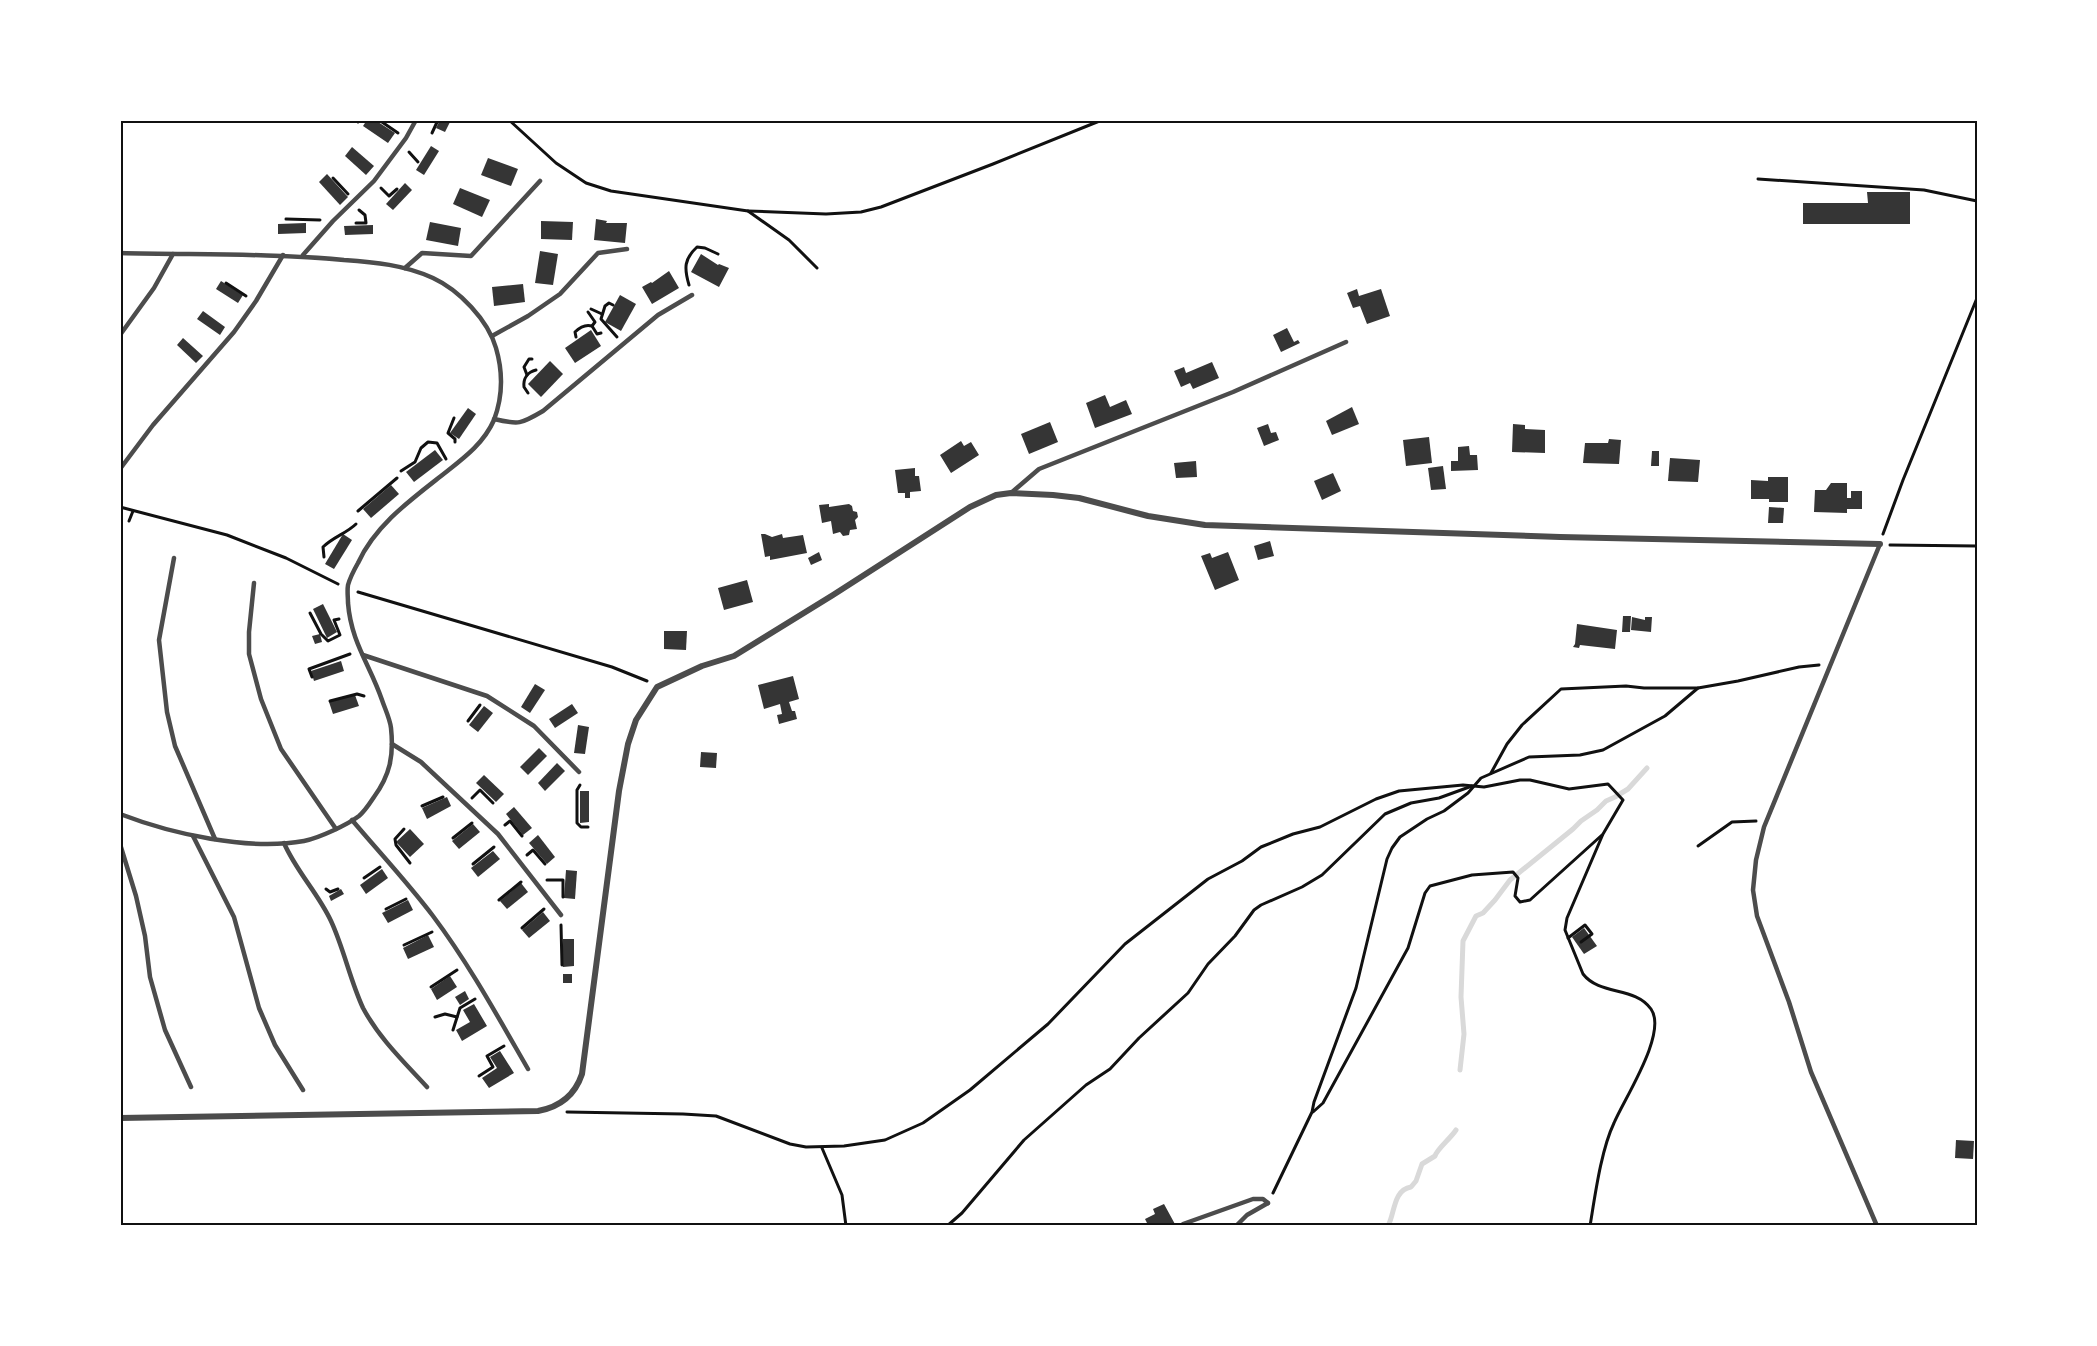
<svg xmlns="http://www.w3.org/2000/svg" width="2097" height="1346" font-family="Literata,serif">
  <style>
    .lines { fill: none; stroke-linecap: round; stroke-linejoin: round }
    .stream { stroke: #d9d9d9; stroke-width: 5 }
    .building { fill: #353535 }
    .path { stroke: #111; stroke-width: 3 }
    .service { stroke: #4c4c4c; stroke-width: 4.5 }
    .minor { stroke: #4c4c4c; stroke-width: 6 }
    .neatline { fill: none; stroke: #111; stroke-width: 2 }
  </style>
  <rect width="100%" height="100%" fill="#fff"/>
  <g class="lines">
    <g class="stream">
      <polyline points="1460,1070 1464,1034 1461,997 1463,941 1476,916 1483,913 1495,900 1510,880 1573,829 1581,821 1597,810 1606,801 1615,797 1628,789 1647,768"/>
      <path d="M1388,1226C1395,1213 1393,1190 1411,1187L1416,1181L1422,1164L1435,1156C1437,1149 1450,1139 1456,1130"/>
    </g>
  </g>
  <g class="building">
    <polygon points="367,120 375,120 395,133 388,143 363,126"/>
    <polygon points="440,120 451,120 445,132 436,128"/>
    <polygon points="431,146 439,151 424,175 416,170"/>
    <polygon points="352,147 374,166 366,175 345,156"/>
    <polygon points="488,158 518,169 511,186 481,175"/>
    <polygon points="327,174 348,197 340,205 319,182"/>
    <polygon points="405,183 412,190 393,210 386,204"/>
    <polygon points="460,188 490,200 482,217 453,204"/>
    <polygon points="1867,192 1910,192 1910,224 1803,224 1803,203 1868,203"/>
    <polygon points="596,219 607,221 606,223 627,223 625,243 594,240"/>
    <polygon points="541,221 573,222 572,240 541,239"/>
    <polygon points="430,222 461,228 458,246 426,240"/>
    <polygon points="306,223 306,233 278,234 278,224"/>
    <polygon points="373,225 373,234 345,235 344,226"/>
    <polygon points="540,251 558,254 553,285 535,283"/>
    <polygon points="701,254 718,265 719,264 729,268 719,287 691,272"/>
    <polygon points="669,271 679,288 652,304 642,287 651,282 652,283"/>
    <polygon points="221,281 243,295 238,303 216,289"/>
    <polygon points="523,284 525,302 494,306 492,287"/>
    <polygon points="1357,289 1359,296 1381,289 1390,316 1367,324 1360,306 1353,308 1347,293"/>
    <polygon points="620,295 636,304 621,331 605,322"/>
    <polygon points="203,311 225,327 220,335 197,319"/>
    <polygon points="1287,328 1294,342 1298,340 1300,343 1281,352 1273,335"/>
    <polygon points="591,330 601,346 575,363 565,348"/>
    <polygon points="183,338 203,356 196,363 177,345"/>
    <polygon points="550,361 563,374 541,397 528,384"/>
    <polygon points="1212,362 1219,378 1193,389 1190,383 1181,387 1174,371 1184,367 1186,373"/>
    <polygon points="1105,395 1110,407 1126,400 1132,414 1095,428 1086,403"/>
    <polygon points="1352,407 1359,424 1332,435 1326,421"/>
    <polygon points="468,408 476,414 459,439 450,433"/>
    <polygon points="1050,422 1058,442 1029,454 1021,434"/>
    <polygon points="1268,424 1271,433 1276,432 1279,440 1264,446 1257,428"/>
    <polygon points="1513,424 1525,425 1525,429 1545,430 1545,453 1512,452"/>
    <polygon points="1429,437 1432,463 1406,466 1403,440"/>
    <polygon points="1609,439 1621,440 1619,464 1583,463 1585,443 1608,443"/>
    <polygon points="961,441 964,446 971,442 979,455 951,473 940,455"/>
    <polygon points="1469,446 1470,455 1477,455 1478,470 1451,471 1451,461 1458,461 1458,447"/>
    <polygon points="435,450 443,460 414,482 406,472"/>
    <polygon points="1652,451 1659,451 1659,466 1651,466"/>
    <polygon points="1670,458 1700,460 1698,482 1668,481"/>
    <polygon points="1196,461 1197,477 1176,478 1174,463"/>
    <polygon points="1443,466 1446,489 1431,490 1428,468"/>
    <polygon points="915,468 915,476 919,476 921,491 910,492 910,498 905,498 905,493 898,493 895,470"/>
    <polygon points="1333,473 1341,491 1322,500 1314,481"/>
    <polygon points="1768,477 1788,477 1788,502 1769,502 1769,499 1751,499 1751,480 1768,481"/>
    <polygon points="1831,483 1847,483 1847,498 1851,498 1851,491 1862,491 1862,509 1847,509 1847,513 1814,512 1815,490 1826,490"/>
    <polygon points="391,485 399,494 371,518 363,509"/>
    <polygon points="829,504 829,507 849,504 852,506 853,511 857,512 858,517 855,520 857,529 850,530 849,535 843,536 840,532 833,534 831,521 822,523 819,505"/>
    <polygon points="1769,507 1784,508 1783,523 1768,523"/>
    <polygon points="343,534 352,540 334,569 325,564"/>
    <polygon points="761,534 765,534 772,537 782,534 783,538 803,535 807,553 770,560 770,556 765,557"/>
    <polygon points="1270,541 1274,556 1258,560 1254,546"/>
    <polygon points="819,552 822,560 811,565 808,558"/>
    <polygon points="1228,552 1239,580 1215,590 1201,556 1210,553 1212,558"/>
    <polygon points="747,580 753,602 724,610 718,588"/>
    <polygon points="323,604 337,632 327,638 313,609"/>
    <polygon points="1623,616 1631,616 1630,632 1622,632"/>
    <polygon points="1632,617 1645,620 1645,617 1652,617 1651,632 1631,630"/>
    <polygon points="1577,624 1617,630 1615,649 1580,645 1579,648 1573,647 1575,644"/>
    <polygon points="664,631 687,631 686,650 664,649"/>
    <polygon points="320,634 322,642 315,644 312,636"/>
    <polygon points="341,661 344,671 314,681 311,671"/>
    <polygon points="793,676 799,699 789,702 792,711 795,711 797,719 779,724 777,715 782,714 780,704 764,709 758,685"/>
    <polygon points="535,684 545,690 530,713 521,707"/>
    <polygon points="355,695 359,706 333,714 329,702"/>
    <polygon points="572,704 578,713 555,728 549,719"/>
    <polygon points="484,706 493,713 478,732 469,725"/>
    <polygon points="578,725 589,727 585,754 574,753"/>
    <polygon points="539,748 547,756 528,775 520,767"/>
    <polygon points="701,752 717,753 716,768 700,767"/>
    <polygon points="557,763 565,771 545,791 538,783"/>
    <polygon points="484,775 504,794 496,802 476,783"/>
    <polygon points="580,791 589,791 589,822 580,823"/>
    <polygon points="447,797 451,806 427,819 422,808"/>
    <polygon points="514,807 532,828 523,835 506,814"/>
    <polygon points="473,824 480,832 459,849 452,841"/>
    <polygon points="410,829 424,844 410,857 396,842"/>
    <polygon points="538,835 555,857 547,864 529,843"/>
    <polygon points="493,851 500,859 478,877 471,868"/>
    <polygon points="382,869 388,878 366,894 360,885"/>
    <polygon points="566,870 577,871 575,899 564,898"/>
    <polygon points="521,883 528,892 507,909 500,901"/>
    <polygon points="341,889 344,894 331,901 329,896"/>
    <polygon points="408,900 413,910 388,923 382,913"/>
    <polygon points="543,912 550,921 529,938 522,930"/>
    <polygon points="1584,928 1597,946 1584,954 1572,937"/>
    <polygon points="428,935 434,947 408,959 403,948"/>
    <polygon points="563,939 574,939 574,966 563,967"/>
    <rect x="563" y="974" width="9" height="9"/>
    <polygon points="450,976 457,987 437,1000 431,989"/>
    <polygon points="465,991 469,999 460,1005 455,997"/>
    <polygon points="474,1004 487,1026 462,1041 456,1030 470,1022 463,1010"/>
    <polygon points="500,1051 514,1073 489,1088 482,1078 497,1068 490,1057"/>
    <polygon points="1956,1140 1974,1141 1973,1159 1955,1158"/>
    <polygon points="1164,1204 1176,1226 1141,1226 1147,1223 1145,1219 1155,1214 1153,1209"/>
  </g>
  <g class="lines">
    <g class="path">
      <polyline points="379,120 398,133"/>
      <polyline points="509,120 556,163 586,183 611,191 748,211 789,240 817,268"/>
      <polyline points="358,122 360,120"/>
      <polyline points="432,133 438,120"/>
      <polyline points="409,152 418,162"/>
      <polyline points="333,178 348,194"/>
      <polyline points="1758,179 1924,190 1977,201"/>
      <polyline points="381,188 389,196 397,189"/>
      <polyline points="748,211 826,214 861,212 881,207 993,164 1102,120"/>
      <polyline points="286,219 320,220"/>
      <polyline points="356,223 366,223 365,215 359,210"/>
      <polyline points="226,283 246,296"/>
      <path d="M689,285C684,268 684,259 697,247L705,248L718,254"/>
      <polyline points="613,305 609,303 605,306 601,319 617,337"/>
      <polyline points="591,309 602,314"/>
      <polyline points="588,312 595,322 592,326"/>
      <path d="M576,337L575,332C580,327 585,324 592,326L597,334L601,333"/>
      <polyline points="527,375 524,367 529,359 532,359"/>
      <path d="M528,393L524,387C523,378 528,372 536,370"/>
      <polyline points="454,418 448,433 455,439 455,442"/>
      <polyline points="401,471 415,462 421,448 428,442 437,443 446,459"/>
      <polyline points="120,507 227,535 286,558 338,584"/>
      <polyline points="358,511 397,478"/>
      <polyline points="129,521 133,511"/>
      <polyline points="1883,534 1903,480 1977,298"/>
      <polyline points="1890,545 1977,546"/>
      <path d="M324,557L323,547C333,537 347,533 356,524"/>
      <polyline points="358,592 612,667 647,681"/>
      <polyline points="310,613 321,634 328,641 340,635 334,620 339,619"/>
      <polyline points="312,677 309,669 350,654"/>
      <polyline points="330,701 357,694 364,696"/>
      <polyline points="468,721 480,705"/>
      <polyline points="1491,773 1507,744 1522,725 1561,689 1626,686 1644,688 1698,688 1738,681 1799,667 1819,665"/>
      <polyline points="580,785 577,790 577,823 581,827 588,827"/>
      <polyline points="472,798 480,790 493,803"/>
      <polyline points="422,806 443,797"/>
      <polyline points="505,825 510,821 522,836"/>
      <polyline points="404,829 395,839 396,845 410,863"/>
      <polyline points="453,838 472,823"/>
      <polyline points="1698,846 1732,822 1756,821"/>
      <polyline points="527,855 533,850 545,864"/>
      <polyline points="473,864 494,847"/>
      <polyline points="364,878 380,867"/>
      <polyline points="547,880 563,880 563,897"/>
      <polyline points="326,889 330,892 338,889"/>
      <polyline points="499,900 521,882"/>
      <polyline points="386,909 406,899"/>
      <polyline points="561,925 562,965"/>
      <polyline points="522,928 544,909"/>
      <polyline points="1568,938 1585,925 1592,934 1581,942"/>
      <polyline points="404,945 432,932"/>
      <polyline points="431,987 457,970"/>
      <polyline points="435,1017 445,1014 457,1017"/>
      <polyline points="453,1030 460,1008 475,999"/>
      <polyline points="479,1076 493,1067 487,1056 504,1046"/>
      <path d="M567,1112L683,1114L716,1116L790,1144L806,1147L844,1146L885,1140L923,1123L970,1090L1048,1024L1125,944L1208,879L1242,861L1261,847L1293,834L1320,827L1376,799L1399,791L1463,785L1484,787L1520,780H1530L1569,789L1608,784L1623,800L1603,834L1567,918L1565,930L1583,974C1600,996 1635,986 1651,1009C1668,1033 1624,1099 1614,1123C1601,1150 1595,1196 1590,1226"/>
      <polyline points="1313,1112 1323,1103 1408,948 1425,893 1430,886 1472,875 1513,872 1518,878 1515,896 1520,902 1530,900 1602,835"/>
      <polyline points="822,1148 842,1195 846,1226"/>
      <polyline points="1273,1193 1312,1112 1314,1102 1356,988 1387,859 1392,848 1400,837 1427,819 1444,811 1468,793 1481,778 1529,757 1580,755 1603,750 1665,716 1698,688"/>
      <polyline points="947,1226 962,1213 1024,1140 1086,1085 1110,1069 1139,1038 1188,993 1208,964 1235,936 1254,910 1261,905 1302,887 1322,875 1385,814 1411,803 1439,798 1472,786"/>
    </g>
    <g class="service">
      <path d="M120,253C195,255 270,253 344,260C374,262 405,265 433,278C459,290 488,320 496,348C503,372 503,396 494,420C483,445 461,460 441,476C409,501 375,526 358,563C354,570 350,578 348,585C347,591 348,597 348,603C351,642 370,665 382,700C385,709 390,719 391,728C394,756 390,775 374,797C370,803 365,811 359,816C347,825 319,838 304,841C248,851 172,834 120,814"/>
      <polyline points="303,255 333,221 374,181 406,138 416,120"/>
      <polyline points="405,268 422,253 471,256 540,181"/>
      <polyline points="120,335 154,288 173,254"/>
      <polyline points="492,336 528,316 560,294 598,253 627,249"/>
      <path d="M494,419C519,425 521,424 543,411L658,315L692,295"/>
      <polyline points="120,469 153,425 234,332 256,301 283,255"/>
      <polyline points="1011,493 1039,469 1233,392 1346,342"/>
      <polyline points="174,558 159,640 167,712 175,746 215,839"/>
      <polyline points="254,583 249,632 249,654 261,699 281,749 336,829"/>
      <polyline points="363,655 487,696 534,726 579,772"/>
      <polyline points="392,744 421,762 498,834 561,915"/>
      <path d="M352,820C379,852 408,883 433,916C469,964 498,1017 528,1069"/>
      <polyline points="120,835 120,814"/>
      <polyline points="193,836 234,917 259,1008 275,1045 303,1090"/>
      <path d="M284,843C296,871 318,893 331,921C344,949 350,980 363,1008C379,1038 404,1062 427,1087"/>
      <polyline points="120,844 136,896 145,936 150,977 165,1030 191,1087"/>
      <polyline points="1183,1224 1253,1199 1263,1199 1268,1203"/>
      <polyline points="1236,1226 1247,1215 1268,1203"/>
      <polyline points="1877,1226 1811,1072 1789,1002 1757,916 1753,890 1756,860 1764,827 1880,544"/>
    </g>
    <path class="minor" d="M120,1118L538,1111C560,1107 575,1095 582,1074L619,791L628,744L636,720L657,687L702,666L734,656L833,595L970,507L996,495L1011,493L1053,495L1079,498L1148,516L1205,525L1560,537L1880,544"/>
  </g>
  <rect width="2097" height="1346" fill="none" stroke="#ffffff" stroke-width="243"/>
  <rect x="122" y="122" width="1854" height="1102" class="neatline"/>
</svg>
